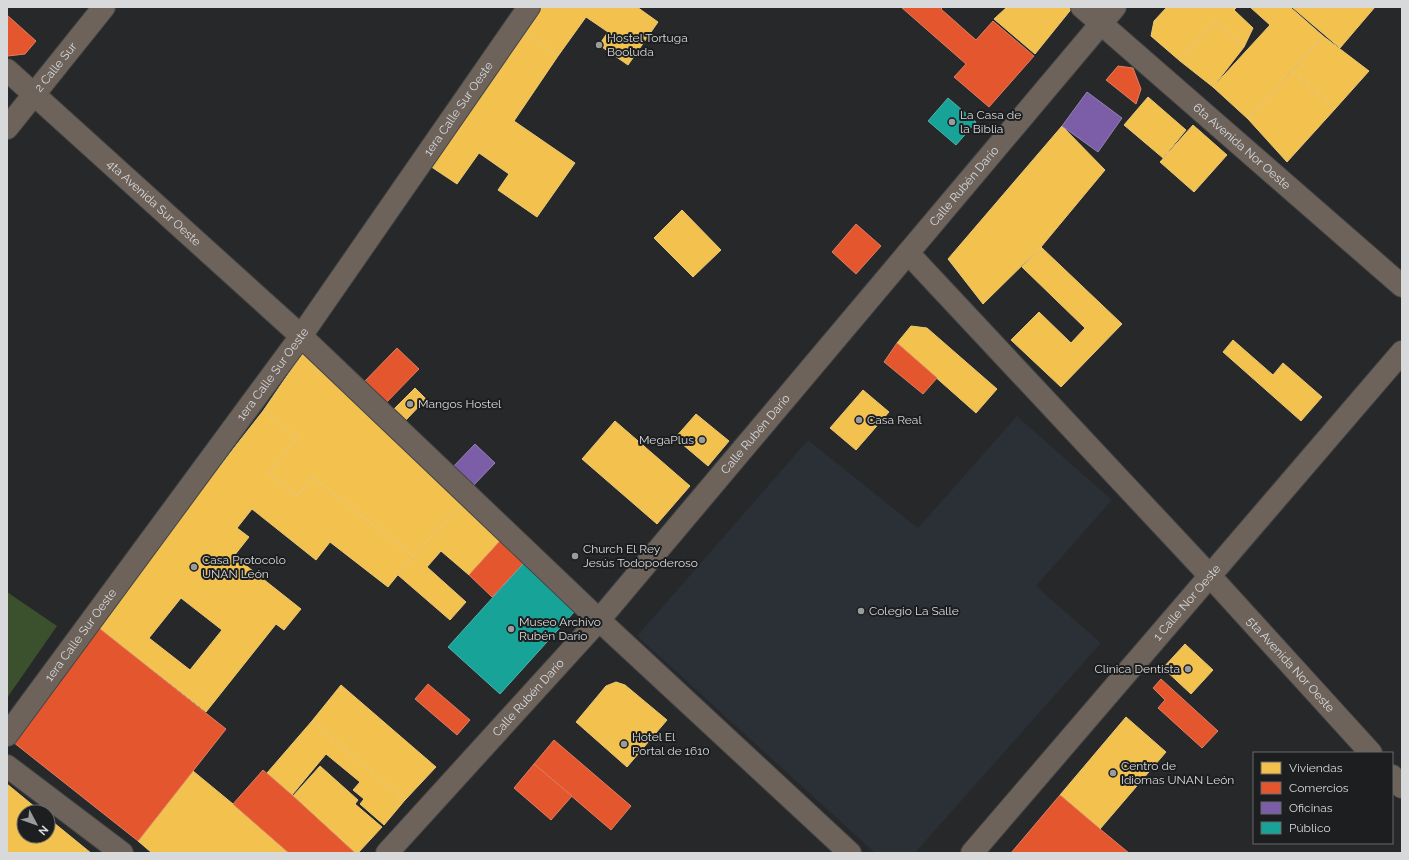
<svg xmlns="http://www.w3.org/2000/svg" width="1409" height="860" font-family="Raleway,sans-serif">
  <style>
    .built { fill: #2b2f36 }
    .green { fill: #3b502c }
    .homes { fill: #f2c14e; stroke: #eac878; fill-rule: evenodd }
    .shops { fill: #e4572e; stroke: #e07e62 }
    .offices { fill: #7b5ea7; stroke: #9783b7 }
    .public { fill: #17a398; stroke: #51b3ac }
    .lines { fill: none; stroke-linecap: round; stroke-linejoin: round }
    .minor-casing { stroke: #434445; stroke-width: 24 }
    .minor { stroke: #6d635b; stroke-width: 22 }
    .poi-dot { fill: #9a9b9d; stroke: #1c1e20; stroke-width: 1.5 }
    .labels { text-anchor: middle; stroke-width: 4; stroke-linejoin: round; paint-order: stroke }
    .poi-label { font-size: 12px; fill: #d8d9db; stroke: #1c1e20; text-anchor: start }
    .street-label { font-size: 12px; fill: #d8d9db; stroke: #1c1e20 }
  </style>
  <rect width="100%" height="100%" fill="#262829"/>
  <polygon class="built" points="1017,416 1112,500 1036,586 1101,643 915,853 875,853 637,636 808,440 918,528"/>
  <polygon class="green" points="7,592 57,626 7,698"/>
  <g class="homes">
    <polygon points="536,7 637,7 658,22 628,65 599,45 608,32 586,17 558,56 520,30"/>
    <polygon points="1007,7 1073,7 1035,54 994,19"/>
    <polygon points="1167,7 1237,7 1234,10 1253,28 1244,47 1215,21 1180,61 1151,36 1154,21"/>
    <polygon points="1250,7 1290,7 1323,36 1248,119 1213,87 1270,25"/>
    <polygon points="1292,7 1375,7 1340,48"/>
    <polygon points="1215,21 1244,47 1213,87 1180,61"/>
    <polygon points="520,30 558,56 514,121 575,163 537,217 498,190 509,174 479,153 457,184 427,164"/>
    <polygon points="1323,36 1369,71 1335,109 1292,71"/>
    <polygon points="1292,71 1335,109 1287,162 1248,119"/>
    <polygon points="1148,97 1186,130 1163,158 1124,125"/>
    <polygon points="1193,125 1227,155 1194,192 1160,162"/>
    <polygon points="1062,126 1105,170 1041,247 983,304 948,259"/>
    <polygon points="682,210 721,250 693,277 654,238"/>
    <polygon points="1041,247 1122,324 1061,387 1011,340 1039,312 1071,343 1085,328 1022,267"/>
    <polygon points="911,326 927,328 997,389 976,413 897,343"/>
    <polygon points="1233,340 1273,375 1283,363 1322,397 1301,421 1223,352"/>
    <polygon points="304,351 461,505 413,556 312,477 298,496 269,473 297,437 263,411"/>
    <polygon points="415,388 426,399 406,420 394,409"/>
    <polygon points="863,390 889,412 856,450 830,428"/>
    <path d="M263,411L297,437L269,473L298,496L312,477L413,556L388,587L330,542L316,560L252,509L237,528L249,537L234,556L301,609L284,630L276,624L206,712L95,625ZM181,598L222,630L190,670L149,638Z"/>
    <polygon points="696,414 729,441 708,466 675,438"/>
    <polygon points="615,421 690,486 657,524 582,459"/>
    <polygon points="461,505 500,541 469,575 441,551 427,567 466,602 450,620 398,575 413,556"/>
    <polygon points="1185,644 1213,670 1191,694 1163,668"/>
    <polygon points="616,682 625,685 667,720 627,767 576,722 606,686"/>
    <polygon points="341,685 436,767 405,800 312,721"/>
    <polygon points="1126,717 1166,752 1100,829 1060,795"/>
    <polygon points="312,721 405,800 384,825 360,804 364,799 353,790 360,782 326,754 292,795 267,773"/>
    <polygon points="320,766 358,800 355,804 382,827 358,853 355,853 293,796"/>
    <polygon points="193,771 233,804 289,853 152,853 138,841"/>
    <polygon points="7,784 41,812 24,812 24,836 48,836 48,818 86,849 82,853 7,853"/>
    <polygon points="86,849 91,853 82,853"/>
  </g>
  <g class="shops">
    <polygon points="901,7 943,7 941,9 976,40 993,21 1034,56 989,107 954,77 966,64"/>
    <polygon points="7,15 36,41 25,54 8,56 7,55"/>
    <polygon points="1118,66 1133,68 1141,89 1136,104 1106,80"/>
    <polygon points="856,224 881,246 856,274 832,252"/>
    <polygon points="897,343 937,378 923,394 884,362"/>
    <polygon points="397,348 419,369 383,406 361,385"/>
    <polygon points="500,541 524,563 492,597 469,575"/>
    <polygon points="95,625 226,729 138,841 13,742"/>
    <polygon points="1161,679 1218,731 1202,748 1158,708 1165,700 1153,688"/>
    <polygon points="428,684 470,720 457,735 415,699"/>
    <polygon points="554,740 631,806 611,830 534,764"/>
    <polygon points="534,764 572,796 551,820 514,788"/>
    <polygon points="263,770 293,796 355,853 289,853 233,804"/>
    <polygon points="1060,795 1100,829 1129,853 1011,853"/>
  </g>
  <g class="offices">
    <polygon points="1087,92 1122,118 1098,152 1062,126"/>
    <polygon points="475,444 495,463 471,488 451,469"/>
  </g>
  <g class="public">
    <polygon points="948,98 976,122 956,145 928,121"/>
    <polygon points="524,563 575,611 500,694 448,647"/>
  </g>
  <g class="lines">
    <g class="minor-casing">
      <g id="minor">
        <path id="s1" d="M1082,7L1402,286"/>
        <path id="s2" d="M7,70L301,336L599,620L850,853"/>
        <path id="s3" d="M7,128L104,7"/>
        <path id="s4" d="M908,253L1210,576L1371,753"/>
        <path id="s5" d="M7,735L301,336L529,7"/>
        <polyline points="7,766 122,853"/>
        <polyline points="1392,776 1402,787"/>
        <path id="s6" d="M387,853L599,620L1115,7"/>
        <path id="s7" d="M972,853L1402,352"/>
      </g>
    </g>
    <use href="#minor" class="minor"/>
  </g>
  <g class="poi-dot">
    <circle cx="599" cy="45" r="4"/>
    <circle cx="952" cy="122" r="4"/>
    <circle cx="410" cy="404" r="4"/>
    <circle cx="859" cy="420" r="4"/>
    <circle cx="702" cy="440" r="4"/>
    <circle cx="575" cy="556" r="4"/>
    <circle cx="194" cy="567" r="4"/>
    <circle cx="861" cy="611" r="4"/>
    <circle cx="511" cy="629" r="4"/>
    <circle cx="1188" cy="669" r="4"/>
    <circle cx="624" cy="744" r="4"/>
    <circle cx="1113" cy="773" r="4"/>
  </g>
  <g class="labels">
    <g class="poi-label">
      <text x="607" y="42">Hostel Tortuga<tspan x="607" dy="14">Booluda</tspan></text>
      <text x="960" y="119">La Casa de<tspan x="960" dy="14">la Biblia</tspan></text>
      <text x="418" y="408">Mangos Hostel</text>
      <text x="867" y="424">Casa Real</text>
      <text x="694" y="444" text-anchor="end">MegaPlus</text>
      <text x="583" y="553">Church El Rey<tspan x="583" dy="14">Jesús Todopoderoso</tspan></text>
      <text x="202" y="564">Casa Protocolo<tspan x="202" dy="14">UNAN León</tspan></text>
      <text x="869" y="615">Colegio La Salle</text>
      <text x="519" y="626">Museo Archivo<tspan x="519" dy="14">Rubén Darío</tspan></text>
      <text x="1180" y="673" text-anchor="end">Clínica Dentista</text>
      <text x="632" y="741">Hotel El<tspan x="632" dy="14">Portal de 1610</tspan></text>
      <text x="1121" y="770">Centro de<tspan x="1121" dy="14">Idiomas UNAN León</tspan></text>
    </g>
    <g class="street-label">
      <text dy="4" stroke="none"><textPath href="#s3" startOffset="78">2 Calle Sur</textPath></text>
      <text dy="4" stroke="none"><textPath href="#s5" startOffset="772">1era Calle Sur Oeste</textPath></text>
      <text dy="4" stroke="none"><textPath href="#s1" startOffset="212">6ta Avenida Nor Oeste</textPath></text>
      <text dy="4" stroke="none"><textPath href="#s6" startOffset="882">Calle Rubén Darío</textPath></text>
      <text dy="4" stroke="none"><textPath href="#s2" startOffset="198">4ta Avenida Sur Oeste</textPath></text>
      <text dy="4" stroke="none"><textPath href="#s5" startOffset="448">1era Calle Sur Oeste</textPath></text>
      <text dy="4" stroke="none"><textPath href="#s6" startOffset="558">Calle Rubén Darío</textPath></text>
      <text dy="4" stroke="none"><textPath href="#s7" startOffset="330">1 Calle Nor Oeste</textPath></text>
      <text dy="4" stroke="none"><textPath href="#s5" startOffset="124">1era Calle Sur Oeste</textPath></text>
      <text dy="4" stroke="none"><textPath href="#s4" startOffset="562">5ta Avenida Nor Oeste</textPath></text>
      <text dy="4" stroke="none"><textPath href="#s6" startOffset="210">Calle Rubén Darío</textPath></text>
    </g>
  </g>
  <rect width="1409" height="860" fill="none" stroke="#d8d9db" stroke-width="16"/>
  <rect x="1253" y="752" width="140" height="92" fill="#1c1e20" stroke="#67696b"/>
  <rect x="1261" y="762" width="20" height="12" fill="#f2c14e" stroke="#67696b"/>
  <text x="1289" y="772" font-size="12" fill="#d8d9db">Viviendas</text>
  <rect x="1261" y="782" width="20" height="12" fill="#e4572e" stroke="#67696b"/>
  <text x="1289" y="792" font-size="12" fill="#d8d9db">Comercios</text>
  <rect x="1261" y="802" width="20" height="12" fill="#7b5ea7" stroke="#67696b"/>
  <text x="1289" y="812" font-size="12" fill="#d8d9db">Oficinas</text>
  <rect x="1261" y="822" width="20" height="12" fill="#17a398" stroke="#67696b"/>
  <text x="1289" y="832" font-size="12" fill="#d8d9db">Público</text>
  <g transform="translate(36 824) rotate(131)"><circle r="19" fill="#1c1e20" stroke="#67696b"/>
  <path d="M0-3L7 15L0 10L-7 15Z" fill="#9a9b9d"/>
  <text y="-6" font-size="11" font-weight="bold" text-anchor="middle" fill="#d8d9db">N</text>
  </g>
</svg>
